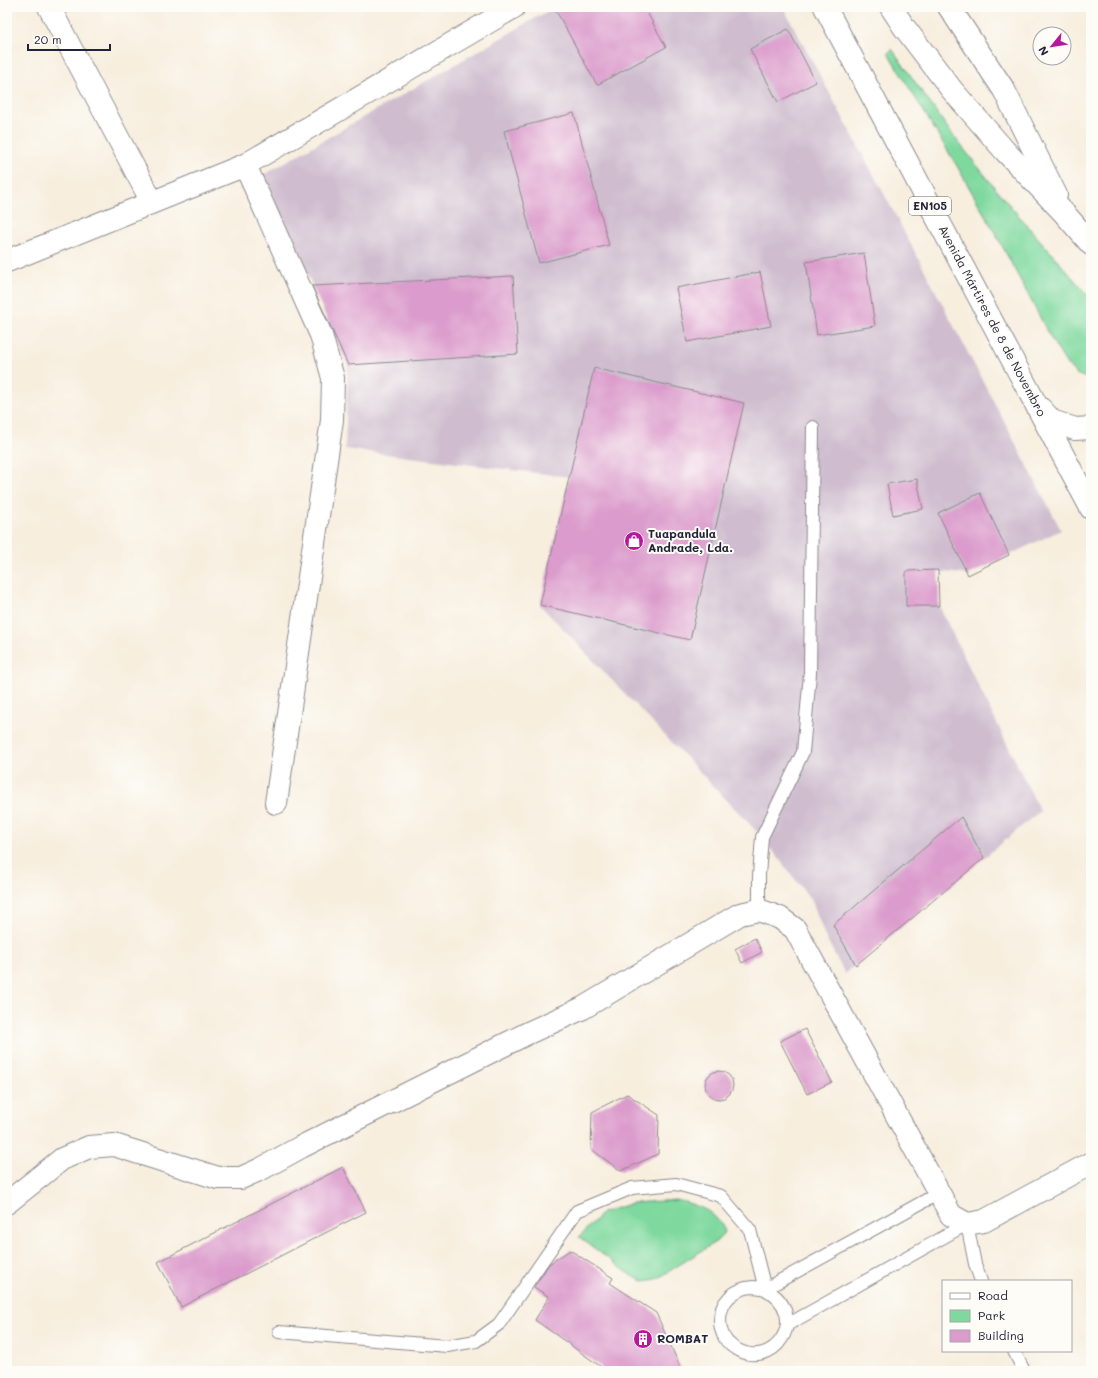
<svg xmlns="http://www.w3.org/2000/svg" width="1098" height="1378" font-family="Mali,sans-serif">
  <style>
    .industrial { fill: #cfbdcf }
    .green { fill: #7fd99f; stroke: #507e6d }
    .building { fill: #db9bcc }
    .lines { fill: none; stroke-linecap: round; stroke-linejoin: round }
    .service-casing { stroke: #8c888c; stroke-width: 14 }
    .minor-casing { stroke: #8c888c; stroke-width: 24 }
    .primary-casing { stroke: #8c888c; stroke-width: 24 }
    .service { stroke: #fff; stroke-width: 12 }
    .minor { stroke: #fff; stroke-width: 22 }
    .primary { stroke: #fff; stroke-width: 22 }
    .labels { text-anchor: middle; stroke-width: 4; stroke-linejoin: round; paint-order: stroke }
    .shield { fill: #fdfcf7; stroke: #646373; stroke-width: 1 }
    .shield-label { font-size: 11px; font-weight: bold; fill: #22223b }
    .street-label { font-size: 12px; fill: #22223b; stroke: #fdfcf7 }
    .poi-label { font-size: 12px; font-weight: bold; fill: #22223b; stroke: #fdfcf7; text-anchor: start }
  </style>
  <rect width="100%" height="100%" fill="#fdfcf7"/>
  <filter id="ink" filterUnits="userSpaceOnUse"><feTurbulence type="fractalNoise" baseFrequency=".025" numOctaves="2"/><feDisplacementMap in="SourceGraphic" scale="8" xChannelSelector="R" yChannelSelector="G"/><feConvolveMatrix kernelMatrix="1 2 1 2 8 2 1 2 1" color-interpolation-filters="sRGB"/></filter>
  <filter id="wash" filterUnits="userSpaceOnUse"><feTurbulence type="fractalNoise" baseFrequency=".012" numOctaves="4" result="noise"/><feDisplacementMap in="SourceGraphic" scale="16" xChannelSelector="R" yChannelSelector="G"/><feGaussianBlur stdDeviation="0.9" result="paint"/><feColorMatrix in="noise" values="0 0 0 0 0 0 0 0 0 0 0 0 0 0 0 0 0 1.4 0 .05"/><feComposite in="paint" operator="in"/></filter>
  <g filter="url(#wash)">
    <rect width="100%" height="100%" fill="#f7eede"/>
    <polygon class="industrial" points="555,7 783,7 897,218 1061,530 968,575 938,571 939,606 1040,811 845,974 825,936 812,901 762,837 540,605 569,477 345,449 348,365 263,175"/>
    <g class="green">
      <polygon points="892,49 951,133 1000,194 1091,299 1091,380 1076,374 1066,363 1053,342 998,238 957,166 888,53"/>
      <path d="M677,1200C698,1206 714,1209 725,1231L717,1241L657,1279L643,1281L632,1276L579,1237L602,1213L632,1203Z"/>
    </g>
    <g id="blocks">
      <g class="building">
        <polygon points="554,7 644,7 666,47 597,85"/>
        <polygon points="788,29 816,82 778,102 750,49"/>
        <polygon points="574,113 609,245 539,263 504,131"/>
        <polygon points="864,253 875,326 817,335 806,262"/>
        <polygon points="760,272 771,326 687,342 676,288"/>
        <polygon points="513,276 518,354 348,365 312,286"/>
        <polygon points="594,368 744,403 690,640 540,605"/>
        <polygon points="917,479 923,509 893,515 887,484"/>
        <polygon points="980,493 1009,555 968,575 938,513"/>
        <polygon points="938,570 939,606 906,606 906,571"/>
        <polygon points="961,817 984,858 856,965 833,925"/>
        <polygon points="755,938 762,952 742,963 735,949"/>
        <polygon points="805,1029 832,1082 807,1094 780,1041"/>
        <circle cx="719" cy="1085" r="14"/>
        <polygon points="627,1094 659,1115 658,1154 621,1171 591,1149 592,1112"/>
        <polygon points="343,1167 366,1212 181,1307 158,1262"/>
        <polygon points="570,1250 613,1278 610,1283 656,1313 682,1371 603,1371 600,1366 535,1320 549,1297 534,1287 549,1264"/>
      </g>
    </g>
  </g>
  <g filter="url(#ink)">
    <use href="#blocks" fill-opacity="0" stroke="#8c888c" stroke-width="1"/>
    <g class="lines">
      <g class="service-casing">
        <g id="service">
          <polyline points="759,910 759,875 762,837 803,752 810,674 813,427"/>
          <polyline points="787,1325 967,1224 975,1264 981,1281"/>
          <path d="M279,1332L447,1346L476,1341L499,1324L577,1211L632,1188L676,1184L721,1196L750,1230L765,1289C813,1315 773,1375 733,1347C724,1341 720,1330 720,1320C720,1302 734,1288 753,1287C756,1287 761,1288 765,1289L939,1193"/>
          <polyline points="1014,1351 1024,1371"/>
        </g>
      </g>
      <g class="minor-casing">
        <g id="minor">
          <polyline points="49,7 152,202"/>
          <polyline points="245,165 321,335 333,378 332,420 276,803"/>
          <polyline points="7,261 245,165 514,7"/>
          <polyline points="7,1203 62,1159 89,1147 114,1145 218,1178 241,1178 261,1169 301,1147 528,1033 583,1008 740,914 759,910 780,918 795,929 951,1215 967,1224 984,1221 1091,1163"/>
        </g>
      </g>
      <g class="primary-casing">
        <g id="primary">
          <polyline points="825,7 1091,508"/>
          <polyline points="891,7 904,27 952,90 1005,151 1064,213 1091,244"/>
          <polyline points="949,7 1004,90 1056,195"/>
          <polyline points="1041,409 1052,421 1075,429 1091,428"/>
        </g>
      </g>
      <use href="#service" class="service"/>
      <use href="#minor" class="minor"/>
      <use href="#primary" class="primary"/>
    </g>
  </g>
  <defs>
    <g id="shop-disc" transform="scale(1)"><circle r="9.5" fill="#b5179e" stroke="#fdfcf7"/><path d="M-5-2.5h2.3a2.7 3.5 0 0 1 5.4 0H5L5.5 6h-11ZM-1.5-2.5h3a1.5 2.3 0 0 0-3 0Z" fill="#fff"/></g>
    <g id="building-disc" transform="scale(1)"><circle r="9.5" fill="#b5179e" stroke="#fdfcf7"/><path d="M-4-6H4V6H1V3H-1V6H-4ZM-2.5-4.3h1.7v1.8h-1.7ZM.8-4.3h1.7v1.8H.8ZM-2.5-1h1.7V.8h-1.7ZM.8-1h1.7V.8H.8Z" fill="#fff"/></g>
  </defs>
  <g fill-rule="evenodd">
    <use href="#shop-disc" x="634" y="541"/>
    <use href="#building-disc" x="643" y="1339"/>
  </g>
  <g class="labels">
    <rect class="shield" x="909" y="197" width="42" height="18" rx="3"/>
    <g class="shield-label">
      <text x="930" y="210">EN105</text>
    </g>
    <g class="street-label">
      <text transform="translate(992 321) rotate(62)" y="4">Avenida Mártires de 8 de Novembro</text>
    </g>
    <g class="poi-label">
      <text x="648" y="538">Tuapandula<tspan x="648" dy="14">Andrade, Lda.</tspan></text>
      <text x="657" y="1343">ROMBAT</text>
    </g>
  </g>
  <rect width="1098" height="1378" fill="none" stroke="#fdfcf7" stroke-width="24"/>
  <rect x="942" y="1280" width="130" height="72" fill="#fdfcf7" stroke="#a5a5ac"/>
  <rect x="950" y="1293" width="20" height="6" fill="#ffffff" stroke="#a5a5ac"/>
  <text x="978" y="1300" font-size="12" fill="#22223b">Road</text>
  <rect x="950" y="1310" width="20" height="12" fill="#7fd99f" stroke="#a5a5ac"/>
  <text x="978" y="1320" font-size="12" fill="#22223b">Park</text>
  <rect x="950" y="1330" width="20" height="12" fill="#db9bcc" stroke="#a5a5ac"/>
  <text x="978" y="1340" font-size="12" fill="#22223b">Building</text>
  <g transform="translate(1052 46) rotate(240)"><circle r="19" fill="#fdfcf7" stroke="#a5a5ac"/>
  <path d="M0-3L7 15L0 10L-7 15Z" fill="#b5179e"/>
  <text y="-6" font-size="11" font-weight="bold" text-anchor="middle" fill="#22223b">N</text>
  </g>
  <path d="M28 44v6h82v-6" fill="none" stroke="#22223b" stroke-width="2"/>
  <text x="34" y="44" font-size="12" fill="#22223b" stroke="#fdfcf7" stroke-width="3" paint-order="stroke">20 m</text>
</svg>
